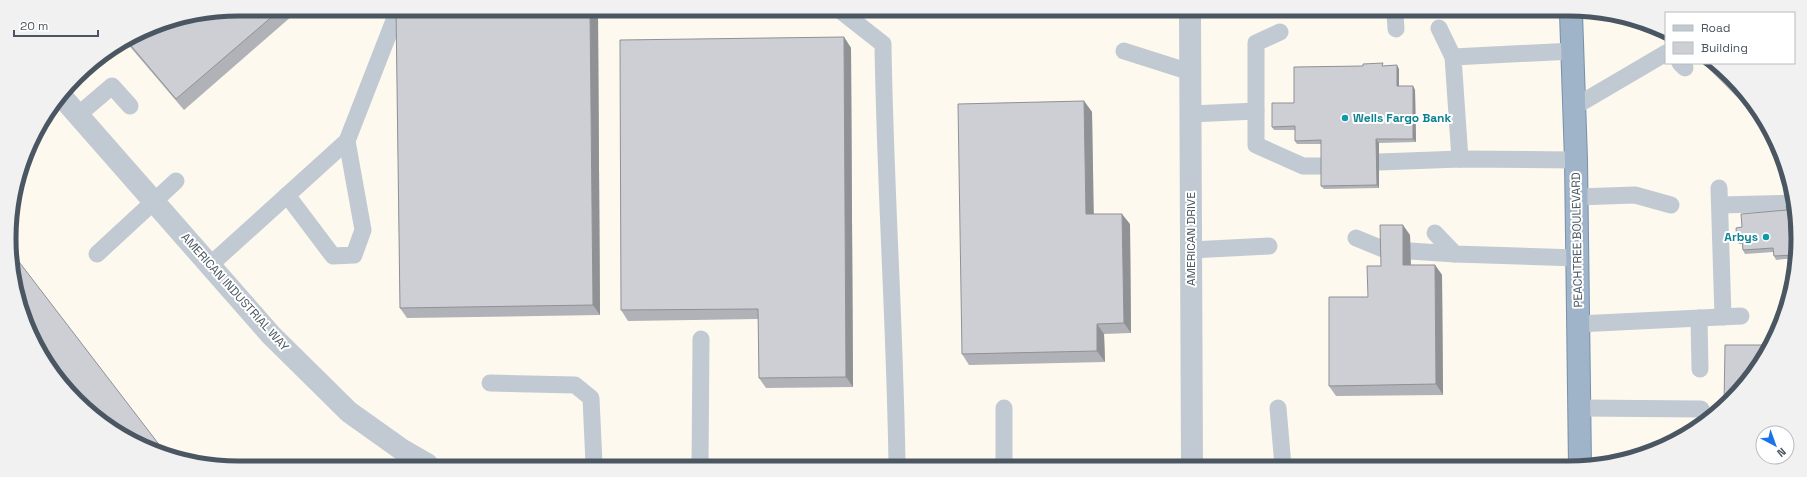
<svg xmlns="http://www.w3.org/2000/svg" width="1807" height="477" font-family="'Space Grotesk',sans-serif">
  <style>
    .commercial { fill: #fdf9ef }
    .lines { fill: none; stroke-linecap: round; stroke-linejoin: round }
    .trunk-casing { stroke: #7690ad; stroke-width: 24 }
    .service { stroke: #c1cad2; stroke-width: 17 }
    .minor { stroke: #c1cad2; stroke-width: 22 }
    .trunk { stroke: #9fb4c9; stroke-width: 22 }
    .wall { fill: #b0b2b7 }
    .shaded-wall { fill: #909195 }
    .building { fill: #cdcfd5; stroke: #909195 }
    .culture-dot { fill: #0f9aa8; stroke: #fff; stroke-width: 1.5 }
    .labels { text-anchor: middle; stroke-width: 4; stroke-linejoin: round; paint-order: stroke }
    .culture-label { font-size: 12px; font-weight: bold; fill: #0d838f; stroke: #fff; text-anchor: start }
    .street-label { font-size: 12px; fill: #4a5661; stroke: #fff }
    .rim { fill: none; stroke: #4a5661; stroke-width: 5 }
  </style>
  <rect width="100%" height="100%" fill="#f5f3f3"/>
  <polygon class="commercial" points="239,9 1613,13 1666,35 1666,63 1711,63 1759,111 1794,194 1794,283 1767,353 1720,411 1657,450 1598,466 194,464 111,429 17,298 10,223 33,137 87,66 151,26"/>
  <g class="lines">
    <g class="trunk-casing">
      <polyline id="trunk" points="1571,13 1576,160 1580,466"/>
    </g>
    <g class="service">
      <path d="M841,11L883,44C885,185 895,325 897,465"/>
      <polyline points="1395,13 1396,29"/>
      <polyline points="1439,28 1453,57"/>
      <polyline points="1280,32 1256,43 1256,145 1303,166 1323,166"/>
      <polyline points="1124,51 1190,72"/>
      <polyline points="1680,63 1685,68"/>
      <polyline points="1574,107 1666,53"/>
      <polyline points="1191,114 1256,111"/>
      <polyline points="78,115 112,86 130,106"/>
      <polyline points="1460,159 1453,57 1573,51"/>
      <polyline points="1379,162 1460,159 1576,160"/>
      <polyline points="1719,188 1723,317"/>
      <polyline points="287,195 333,256 354,255 363,230 347,141"/>
      <polyline points="1576,197 1635,195 1671,205"/>
      <polyline points="1720,205 1794,203"/>
      <polyline points="1435,233 1455,254 1577,258"/>
      <polyline points="1356,238 1388,251"/>
      <polyline points="1191,250 1269,246"/>
      <polyline points="1410,251 1455,254"/>
      <polyline points="97,254 176,181"/>
      <polyline points="210,265 347,141 398,10"/>
      <polyline points="1699,318 1700,369"/>
      <polyline points="1578,324 1741,316"/>
      <polyline points="490,383 575,385 591,398 594,464"/>
      <polyline points="1278,408 1283,466"/>
      <polyline points="1580,408 1701,409"/>
      <polyline points="700,465 701,339"/>
      <polyline points="1004,465 1004,408"/>
    </g>
    <g class="minor">
      <polyline points="1190,12 1192,465"/>
      <polyline points="63,98 271,335 349,412 401,449 427,464"/>
    </g>
    <use href="#trunk" class="trunk"/>
  </g>
  <g class="wall">
    <polygon points="238,9 300,9 184,110 126,42 151,26"/>
    <polygon points="396,10 594,10 598,16 600,315 407,318 400,308"/>
    <polygon points="844,37 851,48 853,387 766,388 759,378 758,319 628,321 621,310"/>
    <polygon points="1704,63 1711,63 1750,102 1746,106 1707,67"/>
    <polygon points="1384,66 1399,69 1399,86 1413,86 1415,90 1416,142 1379,143 1379,188 1324,189 1321,186 1321,144 1297,144 1295,141 1295,130 1274,130 1272,127 1294,103"/>
    <polygon points="1084,101 1092,112 1093,214 1130,224 1131,333 1104,334 1105,362 969,365 962,354"/>
    <polygon points="1794,205 1794,258 1776,260 1774,256 1773,252 1745,254 1743,250 1742,244 1739,244 1737,240 1742,227 1787,210"/>
    <polygon points="1410,235 1411,265 1435,265 1442,275 1443,395 1336,396 1329,386 1368,297"/>
  </g>
  <g class="shaded-wall">
    <polygon points="590,10 594,10 598,16 600,315 593,305"/>
    <polygon points="844,37 851,48 853,387 846,377"/>
    <polygon points="1397,65 1399,69 1399,90 1397,86"/>
    <polygon points="1413,86 1415,90 1416,142 1413,139"/>
    <polygon points="1084,101 1092,112 1094,225 1086,214"/>
    <polygon points="1376,139 1379,143 1379,188 1377,185"/>
    <polygon points="1122,214 1130,224 1131,333 1124,323"/>
    <polygon points="1403,225 1410,235 1411,276 1403,265"/>
    <polygon points="1435,265 1442,275 1443,395 1436,384"/>
    <polygon points="1097,324 1104,334 1105,362 1097,351"/>
  </g>
  <g class="building">
    <polygon points="238,9 281,9 176,99 127,41 151,26"/>
    <polygon points="396,10 590,10 593,305 400,308"/>
    <polygon points="844,37 846,377 759,378 758,309 621,310 620,40"/>
    <polygon points="1383,63 1382,66 1397,65 1397,86 1413,86 1413,139 1376,139 1377,185 1321,186 1321,140 1295,141 1295,126 1272,127 1272,103 1294,103 1294,67 1363,66 1363,64"/>
    <polygon points="1706,63 1711,63 1741,93 1739,96"/>
    <polygon points="1084,101 1086,214 1122,214 1124,323 1097,324 1097,351 962,354 958,104"/>
    <polygon points="1794,205 1794,255 1774,256 1773,248 1743,250 1742,240 1737,240 1736,228 1742,227 1741,214 1787,210 1786,206"/>
    <polygon points="1380,225 1403,225 1403,265 1435,265 1436,384 1329,386 1329,297 1368,297 1367,266 1381,266"/>
    <polygon points="13,254 164,451 111,429 56,378 17,298"/>
    <polygon points="1725,345 1770,345 1767,353 1724,406"/>
  </g>
  <g class="culture-dot">
    <circle cx="1345" cy="118" r="4"/>
    <circle cx="1766" cy="237" r="4"/>
  </g>
  <g class="labels">
    <g class="culture-label">
      <text x="1353" y="122">Wells Fargo Bank</text>
      <text x="1758" y="241" text-anchor="end">Arbys</text>
    </g>
    <g class="street-label">
      <text transform="translate(1191 239) rotate(-90)" y="4">AMERICAN DRIVE</text>
      <text transform="translate(1577 240) rotate(-91)" y="4">PEACHTREE BOULEVARD</text>
      <text transform="translate(235 292) rotate(48)" y="4">AMERICAN INDUSTRIAL WAY</text>
    </g>
  </g>
  <path d="M0 0H1807V477H0ZM238 16H1569A222 222 0 0 1 1791 238V239A222 222 0 0 1 1569 461H238A222 222 0 0 1 16 239V238A222 222 0 0 1 238 16Z" fill="#f1f1f2" fill-rule="evenodd"/>
  <path class="rim" d="M238 16H1569A222 222 0 0 1 1791 238V239A222 222 0 0 1 1569 461H238A222 222 0 0 1 16 239V238A222 222 0 0 1 238 16Z"/>
  <rect x="1665" y="12" width="130" height="52" fill="#ffffff" stroke="#b7bbc0"/>
  <rect x="1673" y="25" width="20" height="6" fill="#c1cad2" stroke="#b7bbc0"/>
  <text x="1701" y="32" font-size="12" fill="#4a5661">Road</text>
  <rect x="1673" y="42" width="20" height="12" fill="#cdcfd5" stroke="#b7bbc0"/>
  <text x="1701" y="52" font-size="12" fill="#4a5661">Building</text>
  <g transform="translate(1775 445) rotate(139)"><circle r="19" fill="#ffffff" stroke="#b7bbc0"/>
  <path d="M0-3L7 15L0 10L-7 15Z" fill="#1a73e8"/>
  <text y="-6" font-size="11" font-weight="bold" text-anchor="middle" fill="#4a5661">N</text>
  </g>
  <path d="M14 30v6h84v-6" fill="none" stroke="#4a5661" stroke-width="2"/>
  <text x="20" y="30" font-size="12" fill="#4a5661" stroke="#ffffff" stroke-width="3" paint-order="stroke">20 m</text>
</svg>
